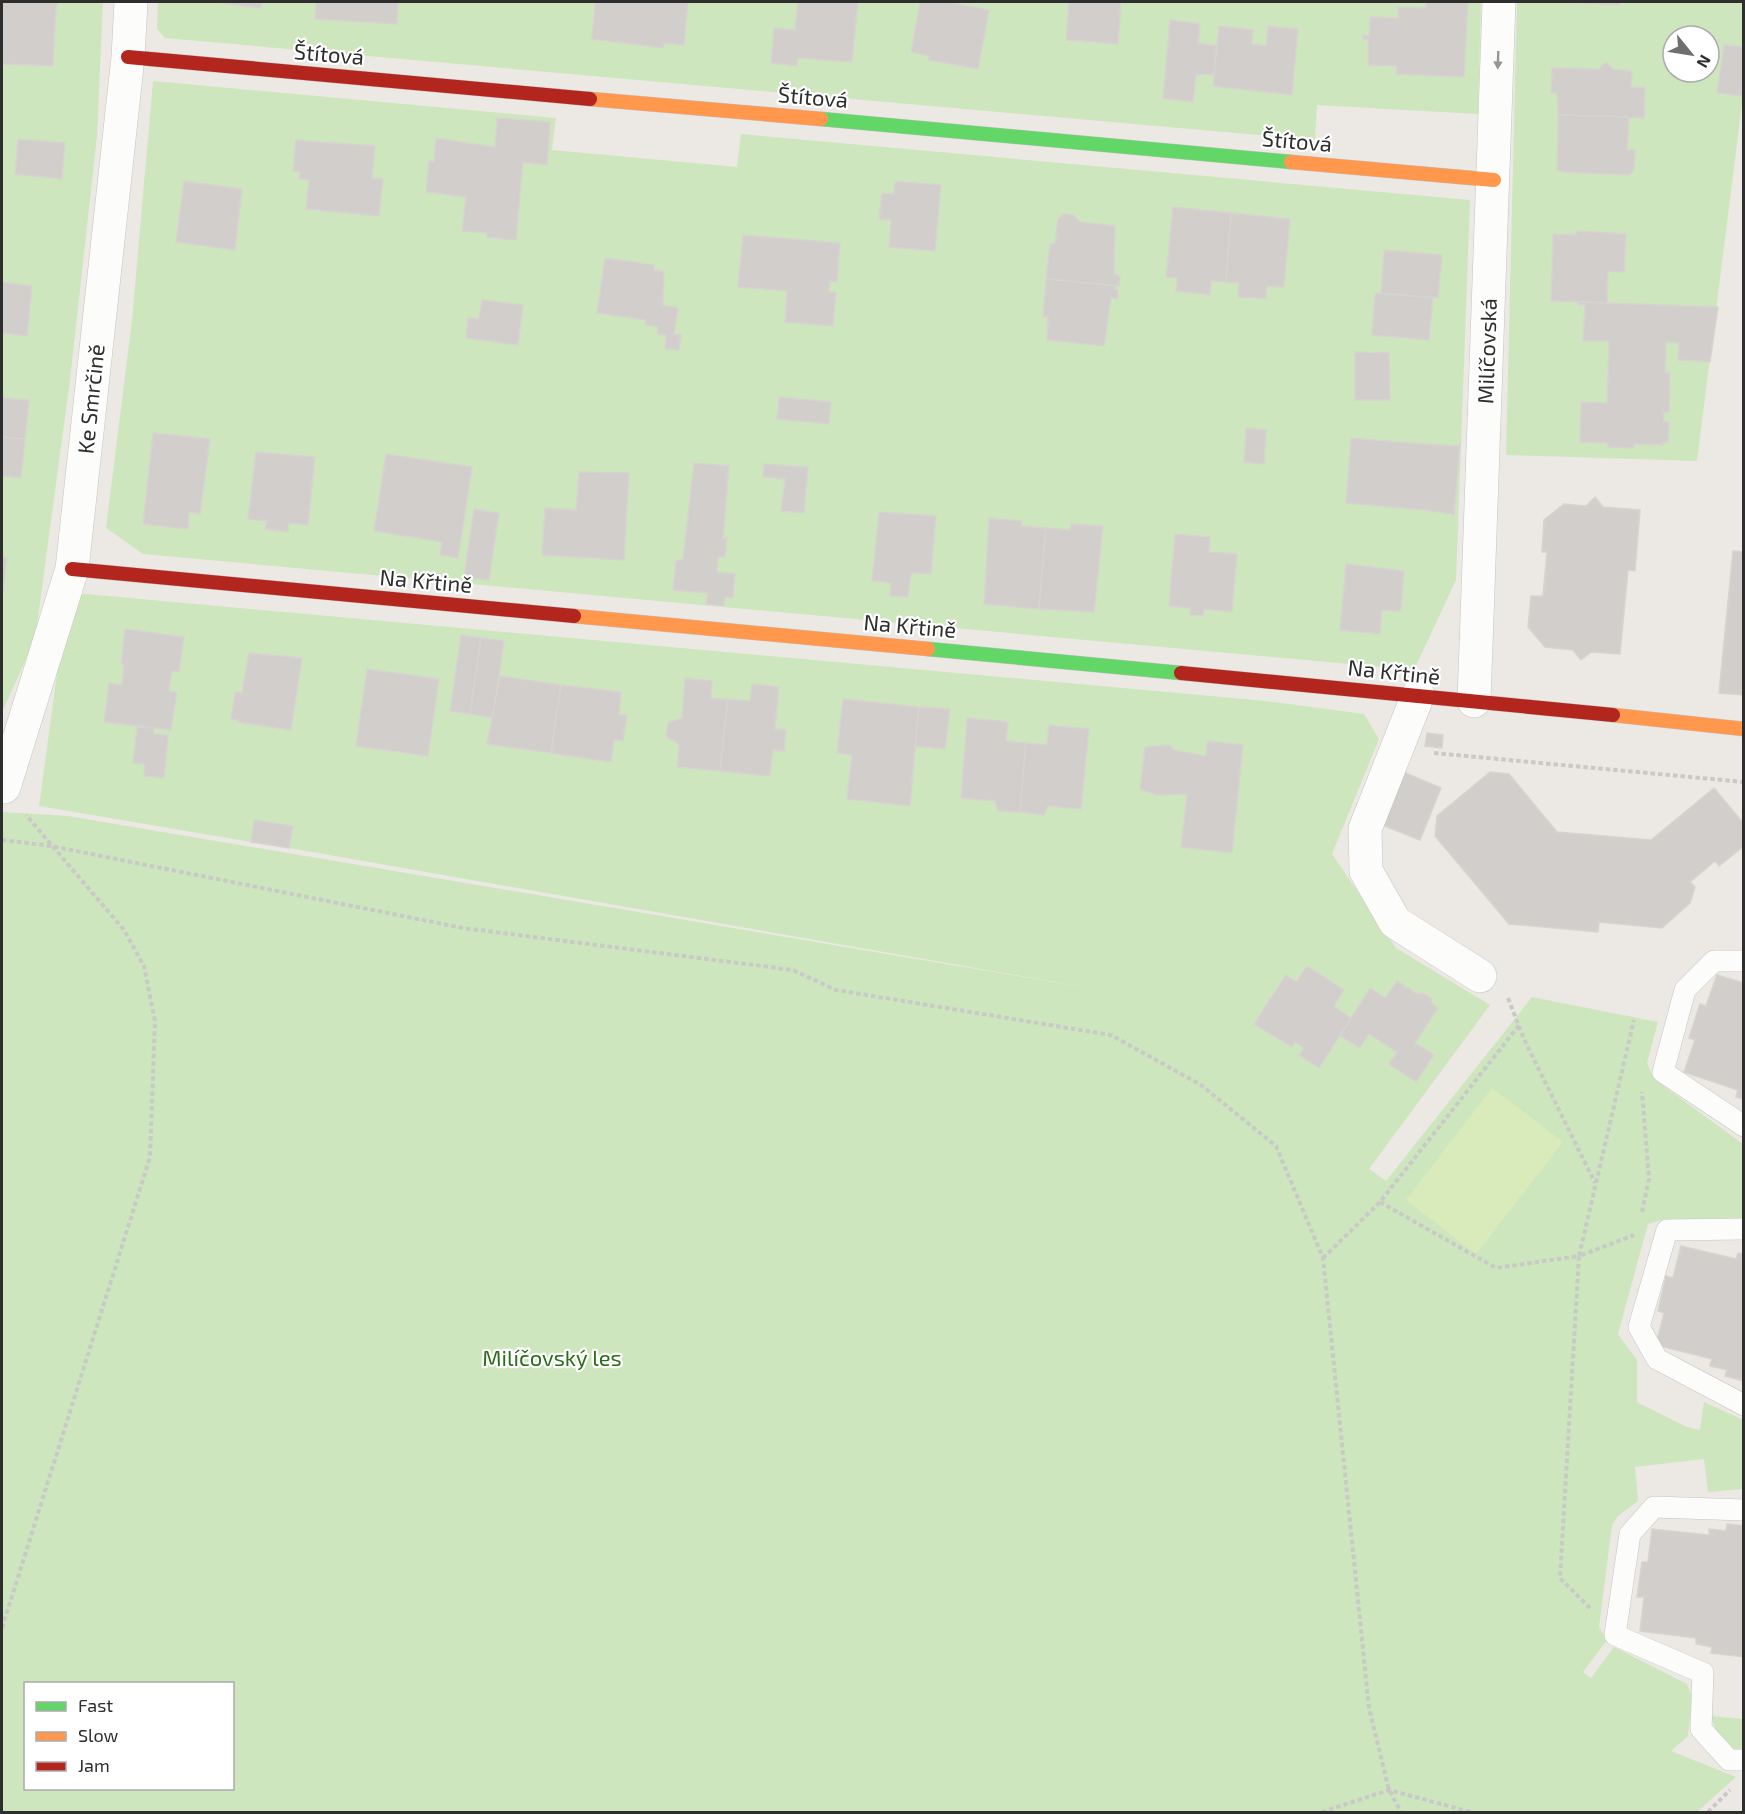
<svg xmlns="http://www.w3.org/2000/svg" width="1745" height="1814" font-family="'Exo 2',sans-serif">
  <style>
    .green { fill: #cee6be; fill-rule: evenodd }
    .pitch { fill: #d9eabb }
    .building { fill: #d1cecb; stroke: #d7d4d0; stroke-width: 1.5 }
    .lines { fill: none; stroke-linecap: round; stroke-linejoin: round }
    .lane-casing { stroke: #c5c4c5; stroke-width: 22 }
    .street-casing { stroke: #c5c4c5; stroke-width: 34 }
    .fast-casing { stroke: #c5c4c5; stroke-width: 15 }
    .slow-casing { stroke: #c5c4c5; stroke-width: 15 }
    .jam-casing { stroke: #c5c4c5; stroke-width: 15 }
    .path { stroke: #c9c9c8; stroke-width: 4; stroke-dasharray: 4.5 3; stroke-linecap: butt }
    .lane { stroke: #fcfcfb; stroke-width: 21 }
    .street { stroke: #fcfcfb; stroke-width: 33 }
    .fast { stroke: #63d668; stroke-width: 14 }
    .slow { stroke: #ff974d; stroke-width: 14 }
    .jam { stroke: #b3261e; stroke-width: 14 }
    .oneway { fill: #959594 }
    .labels { text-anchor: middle; stroke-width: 4.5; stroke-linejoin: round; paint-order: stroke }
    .street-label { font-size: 22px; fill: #2e2e2e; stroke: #fff }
    .park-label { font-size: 22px; fill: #2c6e1b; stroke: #fff }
  </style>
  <rect width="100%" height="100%" fill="#ece8e4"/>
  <g class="green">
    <polygon points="2,2 103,2 97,136 70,380 35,640 2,712"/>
    <polygon points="158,2 1481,2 1478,114 1317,105 1315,140 165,38 157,29"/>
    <path d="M1517,2H1743V96L1697,461L1506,455ZM1673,36H1709V72H1673Z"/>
    <polygon points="153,81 556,118 552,150 737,167 741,134 1470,200 1456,580 1414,670 143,554 106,528 132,320"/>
    <path d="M86,594L1266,701L1364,714L1379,739L1332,854L1396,948L1490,1005L1369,1169L1386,1181L1532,997L1658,1022L1647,1063L1654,1079L1743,1144V1221L1665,1219L1648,1224L1618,1334L1637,1360V1402L1687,1427L1700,1430L1704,1402L1743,1420V1489L1708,1492L1704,1459L1635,1467L1638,1501L1618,1516L1612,1525L1599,1627L1607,1640L1583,1672L1591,1678L1614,1647L1687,1684L1692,1697L1688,1736L1671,1751L1736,1777L1697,1812H2V812L68,816L1101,990L289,848L292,826L254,820L251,842L39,806L66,608L72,596ZM26,1684H232V1788H26Z"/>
    <path d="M1711,1716L1743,1719V1754C1722,1749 1717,1736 1711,1716Z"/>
  </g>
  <polygon class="pitch" points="1492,1088 1563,1142 1476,1254 1406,1200"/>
  <g class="building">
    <polygon points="2,2 59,2 56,7 53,66 2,64"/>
    <polygon points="213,2 262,2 261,8"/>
    <polygon points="316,2 398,2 397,24 315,19"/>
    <polygon points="595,2 688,2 684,45 664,43 663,48 592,39"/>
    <polygon points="798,2 858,2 852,62 798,58 797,66 771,63 774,28 795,30"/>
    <polygon points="920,2 947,2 989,10 978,69 928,60 930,56 911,52"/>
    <polygon points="1069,2 1121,2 1118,44 1066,40"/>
    <polygon points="1426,2 1468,2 1464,77 1396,74 1397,66 1368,65 1368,39 1363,39 1363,35 1369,35 1370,17 1398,18 1398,7 1426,8"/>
    <polygon points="1562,2 1620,2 1620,5"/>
    <polygon points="1170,20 1200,24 1198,43 1217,46 1214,75 1196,74 1193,102 1163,98"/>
    <polygon points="1219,26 1253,30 1252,44 1266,46 1268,26 1298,29 1292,95 1213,86"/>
    <polygon points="1724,45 1744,47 1744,96 1717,93"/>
    <polygon points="1606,62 1613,69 1632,71 1631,87 1645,87 1644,118 1558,115 1557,93 1551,93 1552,68 1599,69"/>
    <polygon points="1558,115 1629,117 1627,150 1635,150 1634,170 1629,175 1563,172 1557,170"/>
    <polygon points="497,118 550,122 547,165 523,162 516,240 487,237 487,233 462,231 466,197 426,192 429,161 434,162 436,138 495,147"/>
    <polygon points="18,139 65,143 62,179 15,174"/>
    <polygon points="296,140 375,146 372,178 383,179 379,216 306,209 309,180 299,179 300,172 293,171"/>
    <polygon points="184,181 242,189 235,250 176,242"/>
    <polygon points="895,181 941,185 935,251 889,247 891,220 879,219 882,193 894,194"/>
    <polygon points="1173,207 1231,213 1226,282 1211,281 1210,295 1176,291 1177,278 1166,277"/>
    <polygon points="1231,213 1290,219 1284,287 1267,286 1266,299 1238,297 1239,283 1226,282"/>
    <polygon points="1063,214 1073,215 1080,222 1115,226 1114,274 1120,276 1119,286 1046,279 1050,244 1055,243 1058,219"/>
    <polygon points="1576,231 1626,234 1624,272 1608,271 1607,303 1551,301 1553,234 1576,235"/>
    <polygon points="743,235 840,243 837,282 830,281 829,292 836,292 833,326 785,322 787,291 738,287"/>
    <polygon points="1384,250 1442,255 1438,298 1381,293"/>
    <polygon points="605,258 654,265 654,270 664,271 663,305 678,308 674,334 681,335 679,350 665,349 666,335 657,334 658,327 645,325 646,320 597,313"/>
    <polygon points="1046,279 1116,286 1115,289 1118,290 1118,299 1111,298 1104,346 1047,340 1048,317 1043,317"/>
    <polygon points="2,282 32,286 27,336 2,333"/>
    <polygon points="1375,293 1433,298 1429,340 1372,335"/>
    <polygon points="482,300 523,305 518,345 466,338 468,318 479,319"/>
    <polygon points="1578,302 1718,307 1710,362 1678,360 1679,343 1666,342 1665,373 1670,373 1669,412 1664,412 1664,422 1669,422 1668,442 1663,442 1663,445 1634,444 1634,448 1608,447 1608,443 1580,442 1581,402 1607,403 1609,341 1583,341 1585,305 1578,305"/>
    <polygon points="1355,352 1389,353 1390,400 1355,400"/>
    <polygon points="779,397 831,402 829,424 777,419"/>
    <polygon points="2,398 29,400 25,439 2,437"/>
    <polygon points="1246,428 1266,430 1264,464 1244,462"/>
    <polygon points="153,433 210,439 200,514 189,512 188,529 143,524"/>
    <polygon points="2,437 25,439 21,478 2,476"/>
    <polygon points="1351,438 1423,444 1458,446 1460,443 1454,516 1452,514 1425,510 1346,503"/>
    <polygon points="256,452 315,457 308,525 289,523 288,532 265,529 267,521 248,519"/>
    <polygon points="386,454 472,467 458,558 440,555 442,542 374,531"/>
    <polygon points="694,463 729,466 723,538 727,538 725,557 718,557 717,572 735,574 733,598 725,597 724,606 706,604 708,593 673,590 676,561 683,559"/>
    <polygon points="764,464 808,467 804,513 781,511 785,479 763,477"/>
    <polygon points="579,472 629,473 624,560 542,555 545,508 576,510"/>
    <polygon points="1595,497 1603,507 1640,510 1635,571 1628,570 1620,654 1591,652 1581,660 1573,650 1545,647 1528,627 1531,596 1543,596 1547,552 1542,552 1544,520 1564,504 1586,506"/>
    <polygon points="474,509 499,513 489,580 464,577"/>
    <polygon points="879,512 936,516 931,574 911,573 908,597 890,596 891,583 872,581"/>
    <polygon points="989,518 1022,521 1021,526 1046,528 1039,609 984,604"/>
    <polygon points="1071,524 1103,526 1094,612 1039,609 1046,528 1070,530"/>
    <polygon points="1175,534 1210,537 1209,552 1237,554 1232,612 1204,609 1203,616 1190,615 1190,608 1169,606"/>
    <polygon points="1733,551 1744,552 1744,695 1719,693"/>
    <polygon points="2,557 7,558 2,599"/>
    <polygon points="1346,564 1404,571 1401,611 1382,610 1380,634 1340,630"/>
    <polygon points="125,629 184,637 179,672 172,671 169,691 177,692 171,730 104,722 109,683 122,685 124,665 121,664"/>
    <polygon points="461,635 481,638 470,714 450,711"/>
    <polygon points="481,638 504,641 493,718 470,714"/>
    <polygon points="249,653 302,658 291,730 238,722 239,720 231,719 235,692 242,693"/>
    <polygon points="367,669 439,679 428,756 356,746"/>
    <polygon points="500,676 561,685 551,753 487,744"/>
    <polygon points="685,678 712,681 711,698 728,699 720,771 677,767 679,744 666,736 668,723 682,718"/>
    <polygon points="752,684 779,687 775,729 786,730 784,751 773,750 770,776 720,771 728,699 750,701"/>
    <polygon points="561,685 621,692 619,714 627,715 623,741 614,740 611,762 551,753"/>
    <polygon points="843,699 919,707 910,806 847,799 852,755 837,753"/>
    <polygon points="919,707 950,709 945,749 915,746"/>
    <polygon points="967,718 1008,722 1006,741 1026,743 1020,812 998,811 995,801 961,798"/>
    <polygon points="1049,725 1089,729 1081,809 1048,806 1044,815 1020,812 1026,743 1047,745"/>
    <polygon points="137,727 154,728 154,734 168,735 164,778 144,776 145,764 133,763"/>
    <polygon points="1427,733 1443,735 1442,748 1425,746"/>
    <polygon points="1207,741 1243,745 1232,853 1181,847 1187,794 1157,795 1140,789 1145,747 1170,745 1174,750 1206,756"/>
    <polygon points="1403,772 1441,788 1420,840 1382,825"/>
    <polygon points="1490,772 1509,774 1557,832 1651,840 1714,788 1744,824 1744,846 1719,866 1715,861 1690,882 1695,887 1690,903 1662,928 1599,922 1598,932 1509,924 1435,836 1437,816"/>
    <polygon points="254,820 293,826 289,848 251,842"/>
    <polygon points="1307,966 1344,990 1334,1006 1351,1018 1319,1068 1299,1055 1304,1048 1295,1042 1292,1047 1254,1024 1286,975 1296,982"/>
    <polygon points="1717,975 1744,983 1744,1099 1736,1097 1738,1090 1684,1072 1695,1040 1689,1038 1700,1004 1706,1006"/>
    <polygon points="1397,981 1417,994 1423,993 1431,998 1432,1004 1438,1008 1415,1043 1434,1055 1416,1082 1389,1064 1397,1052 1369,1034 1360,1048 1340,1036 1370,988 1385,998"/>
    <polygon points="1681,1246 1736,1259 1738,1253 1744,1254 1744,1381 1725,1376 1727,1370 1710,1366 1712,1359 1656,1345 1664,1313 1658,1311 1666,1276 1673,1278"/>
    <polygon points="1727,1524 1744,1526 1744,1657 1711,1653 1712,1647 1696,1644 1696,1638 1640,1631 1644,1597 1637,1597 1642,1562 1648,1562 1652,1529 1709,1535 1709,1529 1726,1531"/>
  </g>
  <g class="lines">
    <g class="lane-casing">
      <g id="lane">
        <polyline points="1744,961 1714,961 1685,990 1663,1072 1744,1126"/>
        <polyline points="1744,1229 1667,1230 1639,1327 1657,1359 1744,1405"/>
        <polyline points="1744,1510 1654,1507 1630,1534 1615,1635 1703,1673 1701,1729 1729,1760 1744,1760"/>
      </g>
    </g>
    <g class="street-casing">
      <g id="street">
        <polyline points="1418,695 1365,829 1366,871 1395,922 1480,976"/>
        <polyline points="1474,701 1499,2"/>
        <polyline points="4,787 72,569 128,57 131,2"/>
      </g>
    </g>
    <g class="fast-casing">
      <g id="fast">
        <polyline points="821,119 1291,162"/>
        <polyline points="928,649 1181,673"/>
      </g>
    </g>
    <g class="slow-casing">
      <g id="slow">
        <polyline points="590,99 821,119"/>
        <polyline points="1291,162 1494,180"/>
        <polyline points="574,616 928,649"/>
        <polyline points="1613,715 1744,729"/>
      </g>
    </g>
    <g class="jam-casing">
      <g id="jam">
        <polyline points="128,57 590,99"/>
        <polyline points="72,569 574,616"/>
        <polyline points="1181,673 1613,715"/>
      </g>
    </g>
    <g class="path">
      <polyline points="1434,753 1744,782"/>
      <polyline points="2,840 51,846 463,928 793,970 836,990 1111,1035 1201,1085 1276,1146 1323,1258 1369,1708 1389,1790 1401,1812"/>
      <polyline points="1508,998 1524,1039 1595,1183"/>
      <polyline points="1380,1202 1496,1268 1579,1256 1634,1020"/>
      <polyline points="1642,1212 1649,1179 1642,1092"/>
      <polyline points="1323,1258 1380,1202 1520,1024"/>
      <polyline points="1590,1608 1560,1578 1579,1256 1634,1235"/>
      <polyline points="2,1628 150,1157 155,1021 144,966 124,930 26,815"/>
      <polyline points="1322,1812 1389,1790 1471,1812"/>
      <polyline points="1708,1812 1730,1790"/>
    </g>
    <use href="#lane" class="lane"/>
    <use href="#street" class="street"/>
    <use href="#fast" class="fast"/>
    <use href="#slow" class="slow"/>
    <use href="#jam" class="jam"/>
  </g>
  <defs><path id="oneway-solid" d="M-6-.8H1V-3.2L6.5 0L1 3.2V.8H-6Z" transform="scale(1.5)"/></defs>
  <use class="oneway" href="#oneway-solid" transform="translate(1498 60) rotate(92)"/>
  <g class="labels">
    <g class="street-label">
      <text transform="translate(329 54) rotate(5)" y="8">Štítová</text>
      <text transform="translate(813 97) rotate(5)" y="8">Štítová</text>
      <text transform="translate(1297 141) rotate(5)" y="8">Štítová</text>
      <text transform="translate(1487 351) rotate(-88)" y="8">Milíčovská</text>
      <text transform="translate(91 399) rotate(-84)" y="8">Ke Smrčině</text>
      <text transform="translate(426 581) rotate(5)" y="8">Na Křtině</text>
      <text transform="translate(910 626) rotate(5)" y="8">Na Křtině</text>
      <text transform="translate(1394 672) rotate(6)" y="8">Na Křtině</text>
    </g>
    <g class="park-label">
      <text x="552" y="1366">Milíčovský les</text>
    </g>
  </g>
  <rect width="1745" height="1814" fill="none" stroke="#2e2e2e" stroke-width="6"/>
  <rect x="24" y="1682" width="210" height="108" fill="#ffffff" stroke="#ababab" stroke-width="1.5"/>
  <rect x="36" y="1702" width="30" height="9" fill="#63d668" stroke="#ababab" stroke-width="1.5"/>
  <text x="78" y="1712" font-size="18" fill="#2e2e2e">Fast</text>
  <rect x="36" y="1732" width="30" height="9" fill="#ff974d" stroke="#ababab" stroke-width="1.5"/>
  <text x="78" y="1742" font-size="18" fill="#2e2e2e">Slow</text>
  <rect x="36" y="1762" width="30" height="9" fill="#b3261e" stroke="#ababab" stroke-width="1.5"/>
  <text x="78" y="1772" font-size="18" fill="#2e2e2e">Jam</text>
  <g transform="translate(1691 54) rotate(120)"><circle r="28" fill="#ffffff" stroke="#ababab" stroke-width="1.5"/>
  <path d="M0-4.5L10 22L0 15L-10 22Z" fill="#706f6e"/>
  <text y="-9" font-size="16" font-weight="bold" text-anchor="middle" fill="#2e2e2e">N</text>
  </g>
</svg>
